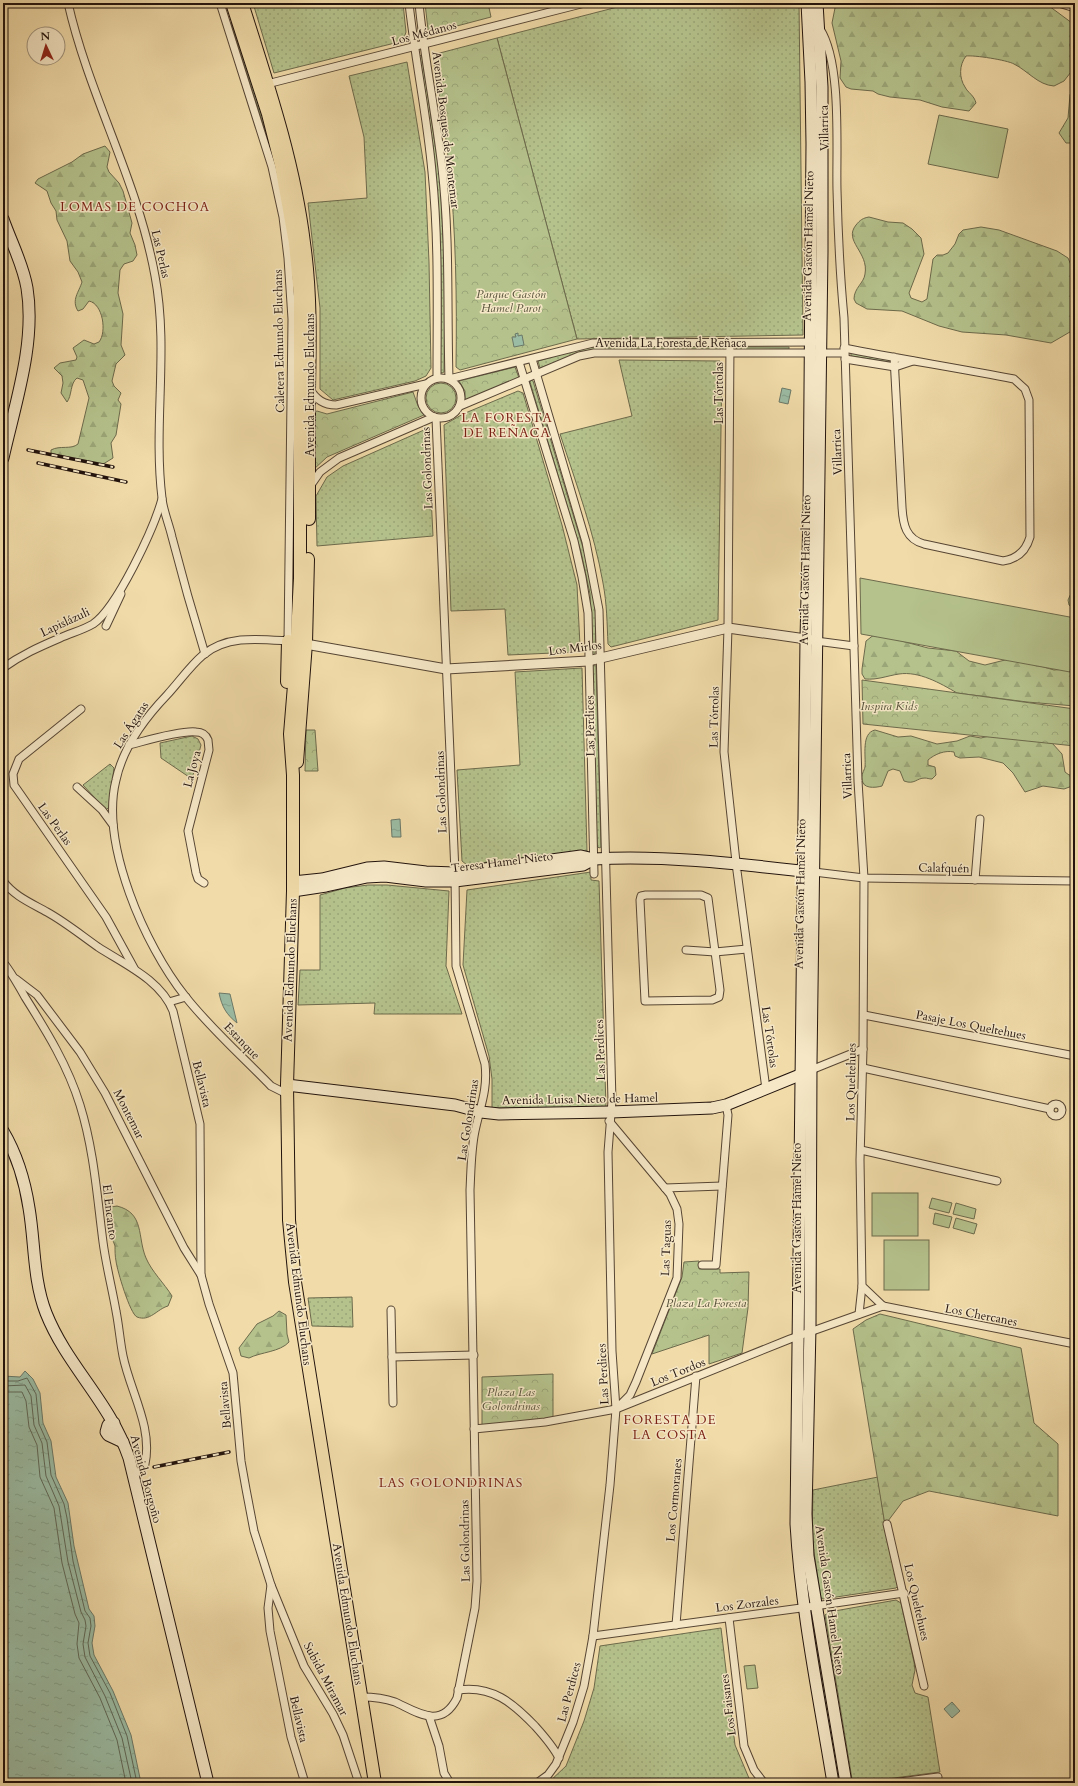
<svg xmlns="http://www.w3.org/2000/svg" width="1078" height="1786" font-family="Cardo,serif">
  <style>
    .grass { fill: url(#grass-dots); stroke: #6c6a4c }
    .forest { fill: url(#forest-firs); stroke: #6c6a4c }
    .park { fill: url(#park-crowns); stroke: #6c6a4c }
    .pitch { fill: #b5c28c; stroke: #6c6a4c }
    .water { fill: url(#water-ripples); stroke: #6b7868 }
    .lines { fill: none; stroke-linecap: round; stroke-linejoin: round }
    .shore { stroke: #5e6858; stroke-width: 1 }
    .minor-casing { stroke: #564534; stroke-width: 9 }
    .tertiary-casing { stroke: #564534; stroke-width: 11 }
    .secondary-casing { stroke: #22130d; stroke-width: 13 }
    .primary-casing { stroke: #22130d; stroke-width: 14 }
    .minor { stroke: #f6e8c7; stroke-width: 7 }
    .tertiary { stroke: #f6e8c7; stroke-width: 9 }
    .secondary { stroke: #f6e8c7; stroke-width: 11 }
    .primary { stroke: #f1dca9; stroke-width: 12 }
    .rail-casing { stroke: #22130d; stroke-width: 3.5 }
    .rail { stroke: #f6e8c7; stroke-width: 2; stroke-dasharray: 6; stroke-linecap: butt }
    .labels { text-anchor: middle; stroke-width: 3; stroke-linejoin: round; paint-order: stroke }
    .street-label { font-size: 12px; fill: #22130d; stroke: #f6e8c7 }
    .park-label { font-size: 12px; font-style: italic; fill: #555039; stroke: #f6e8c7 }
    .neighbourhood-label { font-size: 13px; letter-spacing: 1px; fill: #7a1f14; stroke: #f6e8c7 }
  </style>
  <defs>
    <pattern id="grass-dots" width="8" height="8" patternUnits="userSpaceOnUse"><rect width="8" height="8" fill="#b5c28c"/><path d="M2 2h.1M6 6h.1" fill="none" stroke="#9ba678" stroke-width="1.8" stroke-linecap="round"/></pattern>
    <pattern id="forest-firs" width="22" height="20" patternUnits="userSpaceOnUse"><rect width="22" height="20" fill="#b5c28c"/><path d="M5 1l3.5 6h-7zM16 11l3.5 6h-7z" fill="#9ba678"/></pattern>
    <pattern id="park-crowns" width="20" height="18" patternUnits="userSpaceOnUse"><rect width="20" height="18" fill="#b5c28c"/><path d="M2 6a3 3 0 1 1 6 0M12 15a3 3 0 1 1 6 0" fill="none" stroke="#9ba678"/></pattern>
    <pattern id="water-ripples" width="26" height="14" patternUnits="userSpaceOnUse"><rect width="26" height="14" fill="#9bbca4"/><path d="M2 4q2-2 4 0t4 0M15 11q2-2 4 0t4 0" fill="none" stroke="#85a18c"/></pattern>
  </defs>
  <rect width="100%" height="100%" fill="#f1dca9"/>
  <filter id="stains"><feTurbulence type="fractalNoise" baseFrequency=".005" numOctaves="4"/><feColorMatrix values="0 0 0 0 .2 0 0 0 0 .09 0 0 0 0 .02 0 0 0 .5 -.17"/></filter>
  <radialGradient id="worn" r=".72"><stop offset=".6" stop-color="#630" stop-opacity="0"/><stop offset="1" stop-color="#630" stop-opacity=".3"/></radialGradient>
  <g class="grass">
    <polygon points="253,3 403,3 406,32 403,41 274,73"/>
    <polygon points="633,3 799,3 803,335 577,339 497,38"/>
    <polygon points="234,22 262,109 279,183 270,146 231,23"/>
    <path d="M419,55L422,56L440,177L445,275L444,372L442,373L440,372C442,307 442,243 436,178C433,137 425,96 419,55Z"/>
    <polygon points="407,62 425,172 429,262 431,368 426,376 415,381 333,400 320,389 320,308 308,203 367,198 364,137 349,76"/>
    <polygon points="614,345 726,347 727,348 726,350 593,350 579,353 540,368 538,361 579,349"/>
    <polygon points="736,347 789,347 789,349 736,350"/>
    <polygon points="851,353 889,358 890,360 889,362 851,356"/>
    <path d="M619,360L720,361L722,364L718,620L611,647L608,644C607,624 607,604 603,583C594,532 576,483 560,434L632,416Z"/>
    <polygon points="531,380 533,381 584,551 593,594 596,616 595,653 594,655 592,653 590,594 581,552 530,382"/>
    <polygon points="518,391 523,393 562,525 577,585 580,646 576,652 508,655 505,609 451,611 444,425 463,414"/>
    <polygon points="424,430 428,433 433,536 317,546 316,496 327,477 343,466"/>
    <polygon points="295,439 297,502 289,697 294,440"/>
    <polygon points="594,665 596,666 601,847 599,848 597,846 592,666"/>
    <polygon points="582,668 587,851 467,865 462,861 457,770 520,765 515,672"/>
    <polygon points="192,736 198,739 201,745 192,779 161,758 160,743"/>
    <polygon points="110,764 114,768 109,807 106,810 83,785"/>
    <polygon points="591,872 591,880 599,881 606,1107 492,1108 492,1079 489,1056 463,965 467,890"/>
    <polygon points="368,885 387,885 449,891 446,966 462,1014 374,1014 375,1003 298,1005 300,970 320,970 320,895 345,888"/>
    <polygon points="352,1297 353,1327 312,1326 308,1298"/>
    <polygon points="803,1343 805,1343 803,1514 842,1783 838,1783 802,1555"/>
    <polygon points="878,1477 885,1525 899,1585 896,1588 823,1599 821,1598 812,1539 813,1490"/>
    <polygon points="896,1600 901,1603 914,1662 915,1670 912,1685 915,1693 928,1697 940,1772 855,1783 852,1779 825,1615 829,1612"/>
    <polygon points="721,1628 735,1745 751,1783 548,1783 566,1766 584,1721 594,1688 600,1646"/>
  </g>
  <g class="forest">
    <path d="M836,3H1045L1072,23L1074,29L1070,45L1074,68L1064,81L1054,86C1038,85 1028,71 1014,64C1007,60 974,55 966,56C959,65 959,78 965,87C968,93 974,95 976,103L969,111L942,107L920,100L890,97L878,94L873,91L851,89L846,87L840,78L841,61L832,23Z"/>
    <polygon points="1075,80 1075,141 1072,143 1066,143 1059,133 1068,118 1070,95"/>
    <path d="M105,146L110,152L107,167L109,172L119,183L123,191L132,223L130,233L135,245L137,255L133,261L124,264L120,270L118,293L123,314L121,345L125,355L116,364L112,381L114,386L121,393L118,400L121,404L116,435L111,443L113,458L100,466L51,453V450C60,445 71,450 78,444L89,398L83,380L77,378C70,383 72,396 67,402L61,393L63,383L62,376L54,368L60,363L76,360L77,357L73,348L84,340L94,344L99,342C107,332 103,304 89,301L83,309L78,311C71,300 79,292 82,282L78,272L70,261L67,241L57,220L56,211L51,203L47,191L35,183L38,179L72,162L83,154Z"/>
    <path d="M869,217L888,222L903,223L912,229L921,238L924,254L909,293L911,298L922,302L927,299L933,259L937,255H943L948,253L955,244L959,234L963,230L981,227L999,230L1057,251L1068,258L1075,274V329L1051,343L1006,335L962,332L939,326L902,311L867,309L856,303L854,299C854,288 864,283 865,274C869,252 843,241 856,225C860,220 863,218 869,217Z"/>
    <polygon points="1075,573 1075,609 1069,605 1068,600 1073,589 1071,577"/>
    <path d="M1075,630V706L1027,702L957,693C940,683 919,671 899,674C886,676 878,680 865,679L862,674V669L866,641L875,634L928,648L956,651L969,661L985,665L1013,658L1054,670L1065,669Z"/>
    <path d="M875,730L898,737L911,736L937,744L957,741L970,736L981,738L989,736L1052,743L1062,754L1065,772L1069,775H1075V785L1064,789L1043,786L1025,792L1013,773L1003,763L979,757L960,758L955,756L954,752C945,750 935,754 928,760V765L935,767L936,775L932,779C929,779 927,778 925,778C916,778 915,785 904,781L900,771L893,769L888,771L882,786C875,788 862,789 862,779C861,775 864,771 865,767C866,756 861,733 875,730Z"/>
    <path d="M117,1206C145,1213 137,1237 146,1258C152,1272 164,1283 172,1296L168,1306C157,1309 150,1322 137,1317C130,1314 117,1270 116,1261C115,1256 115,1251 115,1246C113,1240 110,1234 109,1228C108,1221 108,1214 111,1207Z"/>
    <path d="M279,1311L286,1315L287,1334L289,1342C280,1352 261,1352 249,1358L241,1356L239,1348L257,1324L273,1316Z"/>
    <polygon points="880,1314 1021,1348 1034,1423 1058,1444 1058,1516 929,1491 903,1501 885,1525 853,1329 866,1320"/>
  </g>
  <g class="park">
    <polygon points="425,3 488,3 491,17 434,32 428,30"/>
    <path d="M497,38L577,339L460,370L456,367C457,300 456,231 449,164C445,128 439,93 433,58L436,54Z"/>
    <polygon points="515,367 519,378 465,400 465,391 459,381"/>
    <circle cx="441" cy="398" r="15"/>
    <polygon points="413,392 418,406 424,415 327,457 312,471 312,413 317,411 327,414"/>
    <polygon points="862,680 1075,709 1075,746 863,724"/>
    <polygon points="306,730 315,730 318,771 305,771"/>
    <polygon points="699,1261 699,1269 720,1269 720,1273 749,1272 748,1308 742,1353 709,1364 709,1335 652,1354 682,1277 684,1262"/>
    <polygon points="553,1374 553,1419 482,1425 482,1377"/>
  </g>
  <g class="pitch">
    <polygon points="939,115 1008,129 998,178 928,164"/>
    <polygon points="1071,473 1075,474 1075,537"/>
    <polygon points="860,578 1075,618 1075,643 1070,672 861,634"/>
    <rect x="872" y="1193" width="46" height="43"/>
    <polygon points="932,1198 952,1203 949,1213 929,1208"/>
    <polygon points="956,1203 976,1209 974,1219 953,1214"/>
    <polygon points="935,1213 952,1217 949,1228 933,1224"/>
    <polygon points="956,1218 977,1224 974,1234 953,1228"/>
    <rect x="884" y="1240" width="45" height="50"/>
    <polygon points="755,1665 758,1688 747,1689 744,1666"/>
  </g>
  <g class="water">
    <polygon points="518,333 518,336 522,335 524,345 514,347 512,337 516,337 515,334"/>
    <polygon points="782,388 791,390 788,404 779,402"/>
    <polygon points="400,819 401,837 392,837 391,820"/>
    <path d="M219,993L230,994L237,1023C226,1014 222,1007 219,993Z"/>
    <polygon points="25,1371 33,1379 40,1393 43,1423 51,1441 56,1477 68,1503 74,1546 89,1609 94,1616 95,1626 92,1643 94,1655 113,1691 131,1735 141,1783 3,1783 3,1376 20,1377"/>
    <polygon points="952,1702 960,1711 952,1718 944,1709"/>
  </g>
  <g class="lines">
    <g class="shore">
      <polyline points="3,1381 18,1381 27,1378 36,1394 39,1424 47,1442 51,1475 64,1504 67,1518 73,1561 85,1611 90,1618 91,1626 88,1643 90,1656 110,1693 127,1736 137,1783"/>
      <polyline points="3,1386 25,1385 31,1396 34,1425 42,1443 46,1476 59,1506 68,1562 81,1612 85,1620 86,1626 83,1644 85,1657 105,1696 122,1738 132,1783"/>
      <polyline points="3,1392 22,1392 26,1401 29,1427 37,1445 40,1477 54,1508 62,1563 75,1614 79,1623 77,1644 79,1658 100,1698 117,1740 126,1783"/>
    </g>
    <g class="minor-casing">
      <g id="minor">
        <path d="M68,3C89,96 138,181 155,276C169,349 153,424 162,498C163,510 169,524 172,537C182,576 193,615 205,654"/>
        <path d="M220,3L272,167L283,217L288,258L292,319L288,641C259,639 227,635 203,655C190,666 179,682 167,695C144,719 123,747 116,780C100,844 145,946 185,996C210,1028 242,1056 271,1086L287,1094"/>
        <path d="M409,3C415,60 427,115 432,172C439,240 437,309 437,378"/>
        <path d="M419,3C424,58 436,113 442,168C450,238 447,309 449,379L593,343L814,342"/>
        <path d="M820,29C842,63 836,148 837,190C838,233 840,275 844,318L858,781L864,878L863,1049L860,1160L862,1286L883,1306"/>
        <polyline points="267,84 585,3"/>
        <polyline points="730,343 728,628 724,752 737,871 766,1089"/>
        <path d="M844,348C900,359 957,368 1014,379L1025,389L1029,400L1030,537C1026,551 1017,559 1003,561L924,544C906,539 903,525 902,507L894,357"/>
        <polyline points="532,359 586,542 599,610 612,1101 608,1152 612,1351 616,1409 610,1485 593,1636 584,1686 573,1722 556,1764 548,1775 537,1783"/>
        <polyline points="845,359 895,367 913,361"/>
        <polyline points="519,362 574,541 582,577 588,613 594,874"/>
        <circle cx="441" cy="398" r="20"/>
        <path d="M310,389C316,400 324,405 336,405L426,384"/>
        <polyline points="460,406 579,356 594,353 844,353"/>
        <polyline points="311,485 320,472 339,458 434,417"/>
        <polyline points="106,626 121,594"/>
        <polyline points="816,641 854,646"/>
        <path d="M3,668C21,655 39,647 60,638C71,633 83,630 93,624C117,608 154,528 162,499"/>
        <polyline points="81,709 19,759 13,774 14,785 106,917 134,968"/>
        <path d="M129,745C145,741 181,730 196,732C202,732 206,735 208,740L209,750L188,831L196,873L198,879L204,883"/>
        <polyline points="77,787 102,810 113,825"/>
        <polyline points="814,872 864,878 1075,881"/>
        <polyline points="975,880 980,819"/>
        <path d="M3,881C14,896 31,903 47,912C65,922 81,935 98,947C124,964 161,980 173,1011L200,1124L201,1275L209,1304L233,1373L241,1461L246,1489L254,1531L271,1585L268,1608L270,1631L291,1737L305,1783"/>
        <polygon points="646,895 701,895 708,898 720,990 719,997 712,1000 645,1001 640,900 641,896"/>
        <polyline points="686,950 715,952 747,949"/>
        <path d="M3,962C12,973 18,985 25,997C47,1032 68,1066 80,1105C94,1150 97,1196 103,1242C106,1265 112,1288 116,1311C119,1326 120,1341 123,1356C130,1391 153,1427 145,1464L139,1472L132,1473"/>
        <polyline points="16,979 37,995 80,1052 105,1093 184,1248 201,1275"/>
        <polyline points="169,1002 186,997"/>
        <polyline points="864,1015 1075,1056"/>
        <polyline points="863,1068 1050,1109"/>
        <polyline points="811,1070 863,1049"/>
        <circle cx="1056" cy="1110" r="6"/>
        <polyline points="609,1121 670,1194 677,1209 679,1224 677,1278 636,1382 630,1395 619,1406"/>
        <polyline points="861,1150 997,1181"/>
        <polyline points="665,1188 722,1186"/>
        <polyline points="702,1265 716,1265 728,1115 726,1105"/>
        <polyline points="883,1306 1075,1344"/>
        <polyline points="391,1310 393,1403"/>
        <polyline points="859,1314 862,1286"/>
        <polyline points="392,1357 474,1355"/>
        <polyline points="474,1429 545,1422 616,1409 790,1339 883,1306"/>
        <polyline points="887,1524 924,1686"/>
        <polyline points="271,1585 304,1666 333,1714 343,1735 359,1783"/>
        <polyline points="729,1618 744,1746 754,1770 764,1783"/>
        <polyline points="676,1625 696,1376"/>
        <polyline points="593,1636 801,1608 904,1593"/>
        <path d="M458,1690C492,1685 513,1703 535,1726C544,1736 553,1746 559,1758"/>
        <path d="M361,1697C373,1697 384,1698 395,1702C417,1712 441,1730 457,1698L475,1608L477,1581L470,1190C471,1171 471,1150 475,1131C480,1107 488,1090 485,1064L456,966L455,873L436,418"/>
        <polyline points="429,1716 439,1746 444,1773 450,1783"/>
        <polyline points="892,1783 938,1777"/>
      </g>
    </g>
    <g class="tertiary-casing">
      <g id="tertiary">
        <polyline points="1062,3 1075,7"/>
        <polyline points="300,643 446,669 588,661 728,628 813,640"/>
      </g>
    </g>
    <g class="secondary-casing">
      <g id="secondary">
        <path d="M807,3L811,82L812,144L809,513L806,639L796,1524C801,1611 819,1697 833,1783"/>
        <polyline points="817,3 822,87 822,252 811,1063 810,1327 806,1514 808,1556 846,1783"/>
        <path d="M3,219C11,242 23,264 27,288C36,343 15,404 3,458"/>
        <path d="M293,882L322,879L367,868L384,867L426,872L455,873L581,856L594,859C666,855 739,864 810,872"/>
        <polyline points="293,891 326,886 367,877 385,876 426,881 455,881 583,865 594,859"/>
        <polyline points="287,1085 455,1105 481,1112 499,1114 611,1112 712,1108 726,1105 807,1072"/>
        <path d="M3,1131C16,1153 25,1182 29,1208C35,1243 33,1280 46,1313C67,1366 110,1402 129,1458L208,1783"/>
        <polyline points="114,1423 108,1425 106,1432 108,1435 123,1442"/>
      </g>
    </g>
    <g class="primary-casing">
      <g id="primary">
        <polyline points="232,3 268,114 281,165 295,243 300,296 300,578 295,673 290,734 293,775 293,891 287,1085 289,1220 295,1282 375,1783"/>
        <path d="M242,3C267,82 294,161 304,243C311,292 310,340 309,389C309,432 309,475 309,519"/>
        <polyline points="287,682 288,641"/>
        <polyline points="297,762 306,643 308,559"/>
      </g>
    </g>
    <use href="#minor" class="minor"/>
    <use href="#tertiary" class="tertiary"/>
    <use href="#secondary" class="secondary"/>
    <use href="#primary" class="primary"/>
    <g class="rail-casing">
      <g id="rail">
        <polyline points="28,450 113,467"/>
        <polyline points="38,463 126,482"/>
        <polyline points="154,1467 229,1452"/>
      </g>
    </g>
    <use href="#rail" class="rail"/>
  </g>
  <g class="labels">
    <g class="street-label">
      <text transform="translate(424 33) rotate(-15)" y="4">Los Médanos</text>
      <text transform="translate(824 128) rotate(-91)" y="4">Villarrica</text>
      <text transform="translate(446 130) rotate(83)" y="4">Avenida Bosques de Montemar</text>
      <text transform="translate(808 246) rotate(-89)" y="4">Avenida Gastón Hamel Nieto</text>
      <text transform="translate(161 254) rotate(77)" y="4">Las Perlas</text>
      <text transform="translate(279 341) rotate(-91)" y="4">Caletera Edmundo Eluchans</text>
      <text x="671" y="347">Avenida La Foresta de Reñaca</text>
      <text transform="translate(310 385) rotate(-90)" y="4">Avenida Edmundo Eluchans</text>
      <text transform="translate(719 393) rotate(-90)" y="4">Las Tórtolas</text>
      <text transform="translate(837 452) rotate(-92)" y="4">Villarrica</text>
      <text transform="translate(427 468) rotate(-92)" y="4">Las Golondrinas</text>
      <text transform="translate(805 570) rotate(-89)" y="4">Avenida Gastón Hamel Nieto</text>
      <text transform="translate(65 622) rotate(-25)" y="4">Lapislázuli</text>
      <text transform="translate(575 648) rotate(-7)" y="4">Los Mirlos</text>
      <text transform="translate(714 717) rotate(-89)" y="4">Las Tórtolas</text>
      <text transform="translate(131 725) rotate(-57)" y="4">Las Ágatas</text>
      <text transform="translate(590 726) rotate(-91)" y="4">Las Perdices</text>
      <text transform="translate(192 769) rotate(-75)" y="4">La Joya</text>
      <text transform="translate(847 776) rotate(-92)" y="4">Villarrica</text>
      <text transform="translate(441 792) rotate(-92)" y="4">Las Golondrinas</text>
      <text transform="translate(55 824) rotate(54)" y="4">Las Perlas</text>
      <text transform="translate(502 862) rotate(-7)" y="4">Teresa Hamel Nieto</text>
      <text transform="translate(944 868) rotate(1)" y="4">Calafquén</text>
      <text transform="translate(800 894) rotate(-89)" y="4">Avenida Gastón Hamel Nieto</text>
      <text transform="translate(290 970) rotate(-88)" y="4">Avenida Edmundo Eluchans</text>
      <text transform="translate(971 1025) rotate(11)" y="4">Pasaje Los Queltehues</text>
      <text transform="translate(770 1037) rotate(82)" y="4">Las Tórtolas</text>
      <text transform="translate(242 1041) rotate(46)" y="4">Estanque</text>
      <text transform="translate(600 1050) rotate(-92)" y="4">Las Perdices</text>
      <text transform="translate(851 1082) rotate(-89)" y="4">Los Queltehues</text>
      <text transform="translate(202 1084) rotate(76)" y="4">Bellavista</text>
      <text transform="translate(580 1099) rotate(-1)" y="4">Avenida Luisa Nieto de Hamel</text>
      <text transform="translate(129 1114) rotate(63)" y="4">Montemar</text>
      <text transform="translate(468 1120) rotate(-81)" y="4">Las Golondrinas</text>
      <text transform="translate(110 1212) rotate(83)" y="4">El Encanto</text>
      <text transform="translate(797 1218) rotate(-90)" y="4">Avenida Gastón Hamel Nieto</text>
      <text transform="translate(666 1248) rotate(-88)" y="4">Las Taguas</text>
      <text transform="translate(299 1294) rotate(83)" y="4">Avenida Edmundo Eluchans</text>
      <text transform="translate(981 1315) rotate(11)" y="4">Los Chercanes</text>
      <text transform="translate(678 1372) rotate(-22)" y="4">Los Tordos</text>
      <text transform="translate(603 1374) rotate(-93)" y="4">Las Perdices</text>
      <text transform="translate(225 1405) rotate(-95)" y="4">Bellavista</text>
      <text transform="translate(146 1479) rotate(75)" y="4">Avenida Borgoño</text>
      <text transform="translate(674 1500) rotate(-85)" y="4">Los Cormoranes</text>
      <text transform="translate(465 1541) rotate(-91)" y="4">Las Golondrinas</text>
      <text transform="translate(830 1600) rotate(82)" y="4">Avenida Gastón Hamel Nieto</text>
      <text transform="translate(917 1602) rotate(77)" y="4">Los Queltehues</text>
      <text transform="translate(747 1604) rotate(-7)" y="4">Los Zorzales</text>
      <text transform="translate(348 1614) rotate(81)" y="4">Avenida Edmundo Eluchans</text>
      <text transform="translate(326 1679) rotate(62)" y="4">Subida Miramar</text>
      <text transform="translate(569 1692) rotate(-75)" y="4">Las Perdices</text>
      <text transform="translate(728 1705) rotate(-97)" y="4">Los Faisanes</text>
      <text transform="translate(299 1719) rotate(77)" y="4">Bellavista</text>
    </g>
    <g class="park-label">
      <text x="511" y="298">Parque Gastón<tspan x="511" dy="14">Hamel Parot</tspan></text>
      <text x="889" y="710">Inspira Kids</text>
      <text x="706" y="1307">Plaza La Foresta</text>
      <text x="511" y="1396">Plaza Las<tspan x="511" dy="14">Golondrinas</tspan></text>
    </g>
    <g class="neighbourhood-label">
      <text x="135" y="211">LOMAS DE COCHOA</text>
      <text x="507" y="422">LA FORESTA<tspan x="507" dy="15">DE REÑACA</tspan></text>
      <text x="670" y="1424">FORESTA DE<tspan x="670" dy="15">LA COSTA</tspan></text>
      <text x="451" y="1487">LAS GOLONDRINAS</text>
    </g>
  </g>
  <rect width="1078" height="1786" fill="none" stroke="#f1dca9" stroke-width="16"/>
  <rect x="4" y="4" width="1070" height="1778" fill="none" stroke="#22130d" stroke-width="2"/>
  <rect x="8" y="8" width="1062" height="1770" fill="none" stroke="#22130d"/>
  <g transform="translate(46 46) rotate(356)"><circle r="19" fill="#f6e8c7" stroke="#a1937d"/>
  <path d="M0-3L7 15L0 10L-7 15Z" fill="#8f2418"/>
  <text y="-6" font-size="11" font-weight="bold" text-anchor="middle" fill="#22130d">N</text>
  </g>
  <rect width="100%" height="100%" filter="url(#stains)"/>
  <rect width="100%" height="100%" fill="url(#worn)"/>
</svg>
